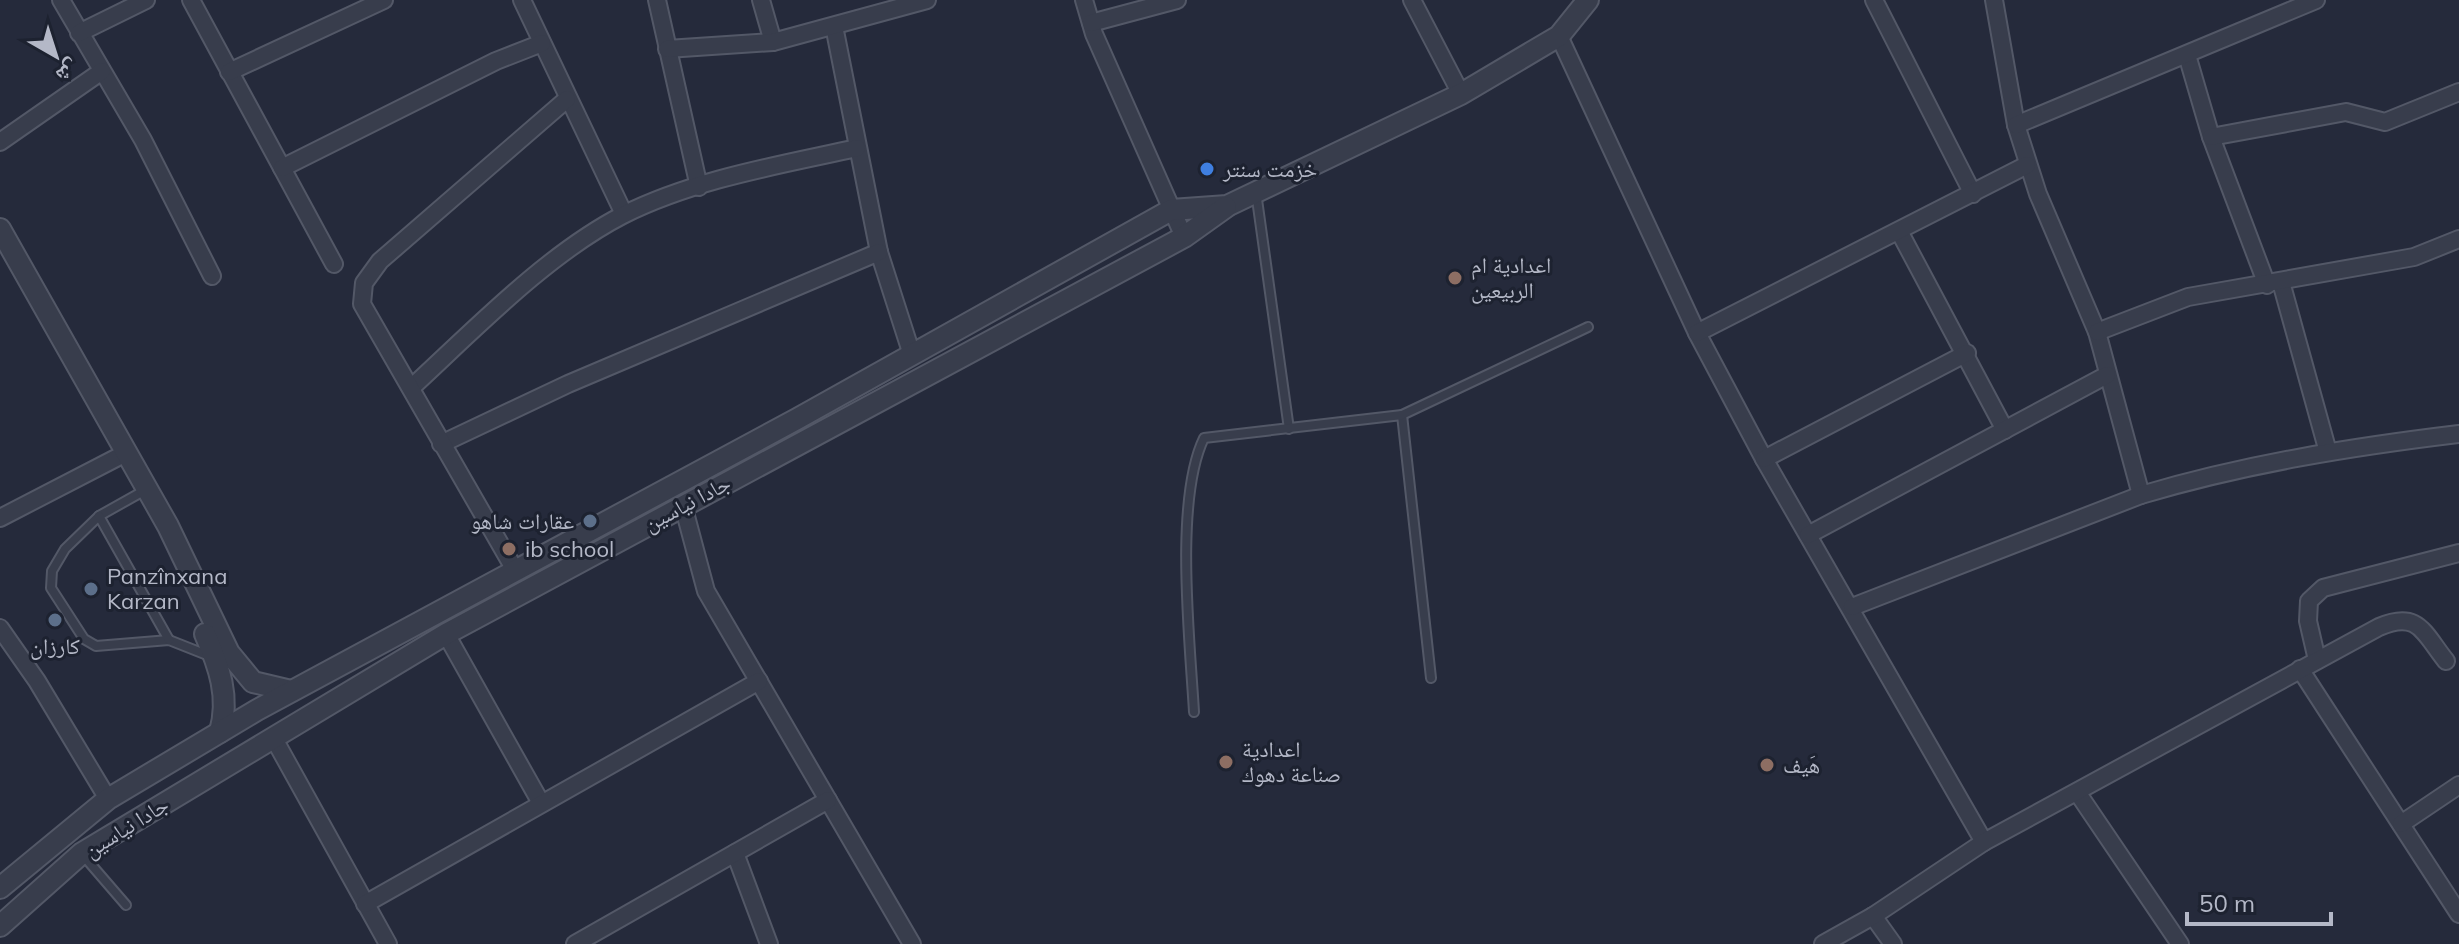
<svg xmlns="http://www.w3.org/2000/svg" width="2459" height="944" font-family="Mulish,'Noto Naskh Arabic',sans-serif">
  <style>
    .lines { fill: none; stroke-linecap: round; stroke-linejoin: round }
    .service-casing { stroke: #535867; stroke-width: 12 }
    .minor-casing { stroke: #535867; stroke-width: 20 }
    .tertiary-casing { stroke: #535867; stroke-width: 24 }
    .service { stroke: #383d4c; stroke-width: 8 }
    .minor { stroke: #383d4c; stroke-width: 16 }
    .tertiary { stroke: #383d4c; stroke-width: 20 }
    .shop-dot { fill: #3f7fe0; stroke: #1d2230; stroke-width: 3 }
    .education-dot { fill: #8d6e63; stroke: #1d2230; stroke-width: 3 }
    .service-dot { fill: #5c6f8a; stroke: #1d2230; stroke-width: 3 }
    .labels { text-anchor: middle; stroke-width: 6; stroke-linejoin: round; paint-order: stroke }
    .poi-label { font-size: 22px; fill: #b4b8c7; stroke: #1d2230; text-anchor: start }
    .street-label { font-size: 22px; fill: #b4b8c7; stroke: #1d2230 }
  </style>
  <rect width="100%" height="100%" fill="#252a3b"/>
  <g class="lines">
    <g class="service-casing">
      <g id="service">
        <polyline points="1256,192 1289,429"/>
        <polyline points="1402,415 1431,678"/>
        <polyline points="140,493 99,516 65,549 52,571 51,588 84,639 96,646 169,640 212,657"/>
        <polyline points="99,516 169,640"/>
        <path d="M1194,712C1190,641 1174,500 1204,438L1402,415L1588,327"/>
        <polyline points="82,854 126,905"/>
      </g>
    </g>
    <g class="minor-casing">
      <g id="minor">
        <polyline points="61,0 143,140 212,276"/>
        <polyline points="191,0 334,264"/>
        <polyline points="522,0 624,214"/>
        <polyline points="657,0 699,187"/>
        <polyline points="761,0 773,42"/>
        <polyline points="1084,0 1094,34 1184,237"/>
        <polyline points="1412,0 1461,94"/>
        <polyline points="1874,0 1973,194"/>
        <polyline points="1994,0 2016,125 2038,194 2097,332 2141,495"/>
        <polyline points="1091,23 1177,0"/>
        <polyline points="834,26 879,252 912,355"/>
        <polyline points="79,33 146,0"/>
        <polyline points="1559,36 1697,333 1764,459 1984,842"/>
        <polyline points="667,49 773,42 927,0"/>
        <polyline points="2187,55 2211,137 2267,285"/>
        <polyline points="229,72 384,0"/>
        <polyline points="2016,125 2316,0"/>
        <polyline points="2211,137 2346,112 2385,122 2459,92"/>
        <polyline points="0,142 102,71"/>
        <polyline points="282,168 496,61 542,43"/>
        <polyline points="1899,231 2005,430"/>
        <polyline points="2281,282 2328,452"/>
        <polyline points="2097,332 2188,297 2414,257 2459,239"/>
        <polyline points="1697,333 2027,165"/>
        <path d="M411,388C474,330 547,254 623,215C695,179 780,165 857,148"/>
        <polyline points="441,444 568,384 879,252"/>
        <polyline points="1764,459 1967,353"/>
        <polyline points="683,505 706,591 912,944"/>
        <polyline points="0,518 120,456"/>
        <polyline points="1808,535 2107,375"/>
        <polyline points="515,570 362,304 364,283 380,261 567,99"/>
        <path d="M1852,607L2141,495C2245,464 2351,447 2459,434"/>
        <polyline points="0,628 37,681 108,799"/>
        <polyline points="446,634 541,803"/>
        <polyline points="2317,660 2308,621 2309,601 2323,588 2459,553"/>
        <polyline points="2300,669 2459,914"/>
        <polyline points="273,737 388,944"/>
        <polyline points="2077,792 2180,944"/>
        <polyline points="2401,824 2459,785"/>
        <polyline points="735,853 769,944"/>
        <polyline points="365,904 759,681"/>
        <polyline points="1873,916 1893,944"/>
        <polyline points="575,944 828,800"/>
        <path d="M1823,944L1873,916L1984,842L2379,627C2418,610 2423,632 2446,661"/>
      </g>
    </g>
    <g class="tertiary-casing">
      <g id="tertiary">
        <polyline points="0,229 168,526 229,653 253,682 291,691"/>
        <path d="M205,634C219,666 230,697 220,732"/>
        <polyline points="0,888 108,799 257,710 797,419 1171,210 1227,206 1461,94 1559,36 1588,0"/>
        <polyline points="0,926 82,853 446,634 1184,237 1226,207"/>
      </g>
    </g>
    <use href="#service" class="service"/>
    <use href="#minor" class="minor"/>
    <use href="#tertiary" class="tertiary"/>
  </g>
  <circle class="shop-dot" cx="1207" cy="169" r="8"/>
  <g class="education-dot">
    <circle cx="1455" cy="278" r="8"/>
    <circle cx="509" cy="549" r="8"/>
    <circle cx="1226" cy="762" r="8"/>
    <circle cx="1767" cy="765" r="8"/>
  </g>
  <g class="service-dot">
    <circle cx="590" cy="521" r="8"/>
    <circle cx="91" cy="589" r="8"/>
    <circle cx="55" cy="620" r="8"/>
  </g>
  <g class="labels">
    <g class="poi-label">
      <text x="1223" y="177">خزمت سنتر</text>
      <text x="1471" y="273">اعدادية ام<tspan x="1471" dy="25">الربيعين</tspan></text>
      <text x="574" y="529" text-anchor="end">عقارات شاهو</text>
      <text x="525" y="557">ib school</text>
      <text x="107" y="584">Panzînxana<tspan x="107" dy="25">Karzan</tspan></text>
      <text x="55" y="654" text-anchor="middle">كارزان</text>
      <text x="1242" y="757">اعدادية<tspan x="1242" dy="25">صناعة دهوك</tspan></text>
      <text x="1783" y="773">هَيف</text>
    </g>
    <g class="street-label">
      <text transform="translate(687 503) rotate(-28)" y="8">جادا نیاسین</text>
      <text transform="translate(126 827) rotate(-32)" y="8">جادا نیاسین</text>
    </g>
  </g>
  <g transform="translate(56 56) rotate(141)" stroke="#1d2230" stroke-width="6" paint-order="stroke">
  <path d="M0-6L14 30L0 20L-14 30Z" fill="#b4b8c7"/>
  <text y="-12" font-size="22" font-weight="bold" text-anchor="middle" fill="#b4b8c7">ش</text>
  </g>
  <path d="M2187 912v12h144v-12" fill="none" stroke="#b4b8c7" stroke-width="4"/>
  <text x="2199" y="912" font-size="24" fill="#b4b8c7" stroke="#1d2230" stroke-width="6" paint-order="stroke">50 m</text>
</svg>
